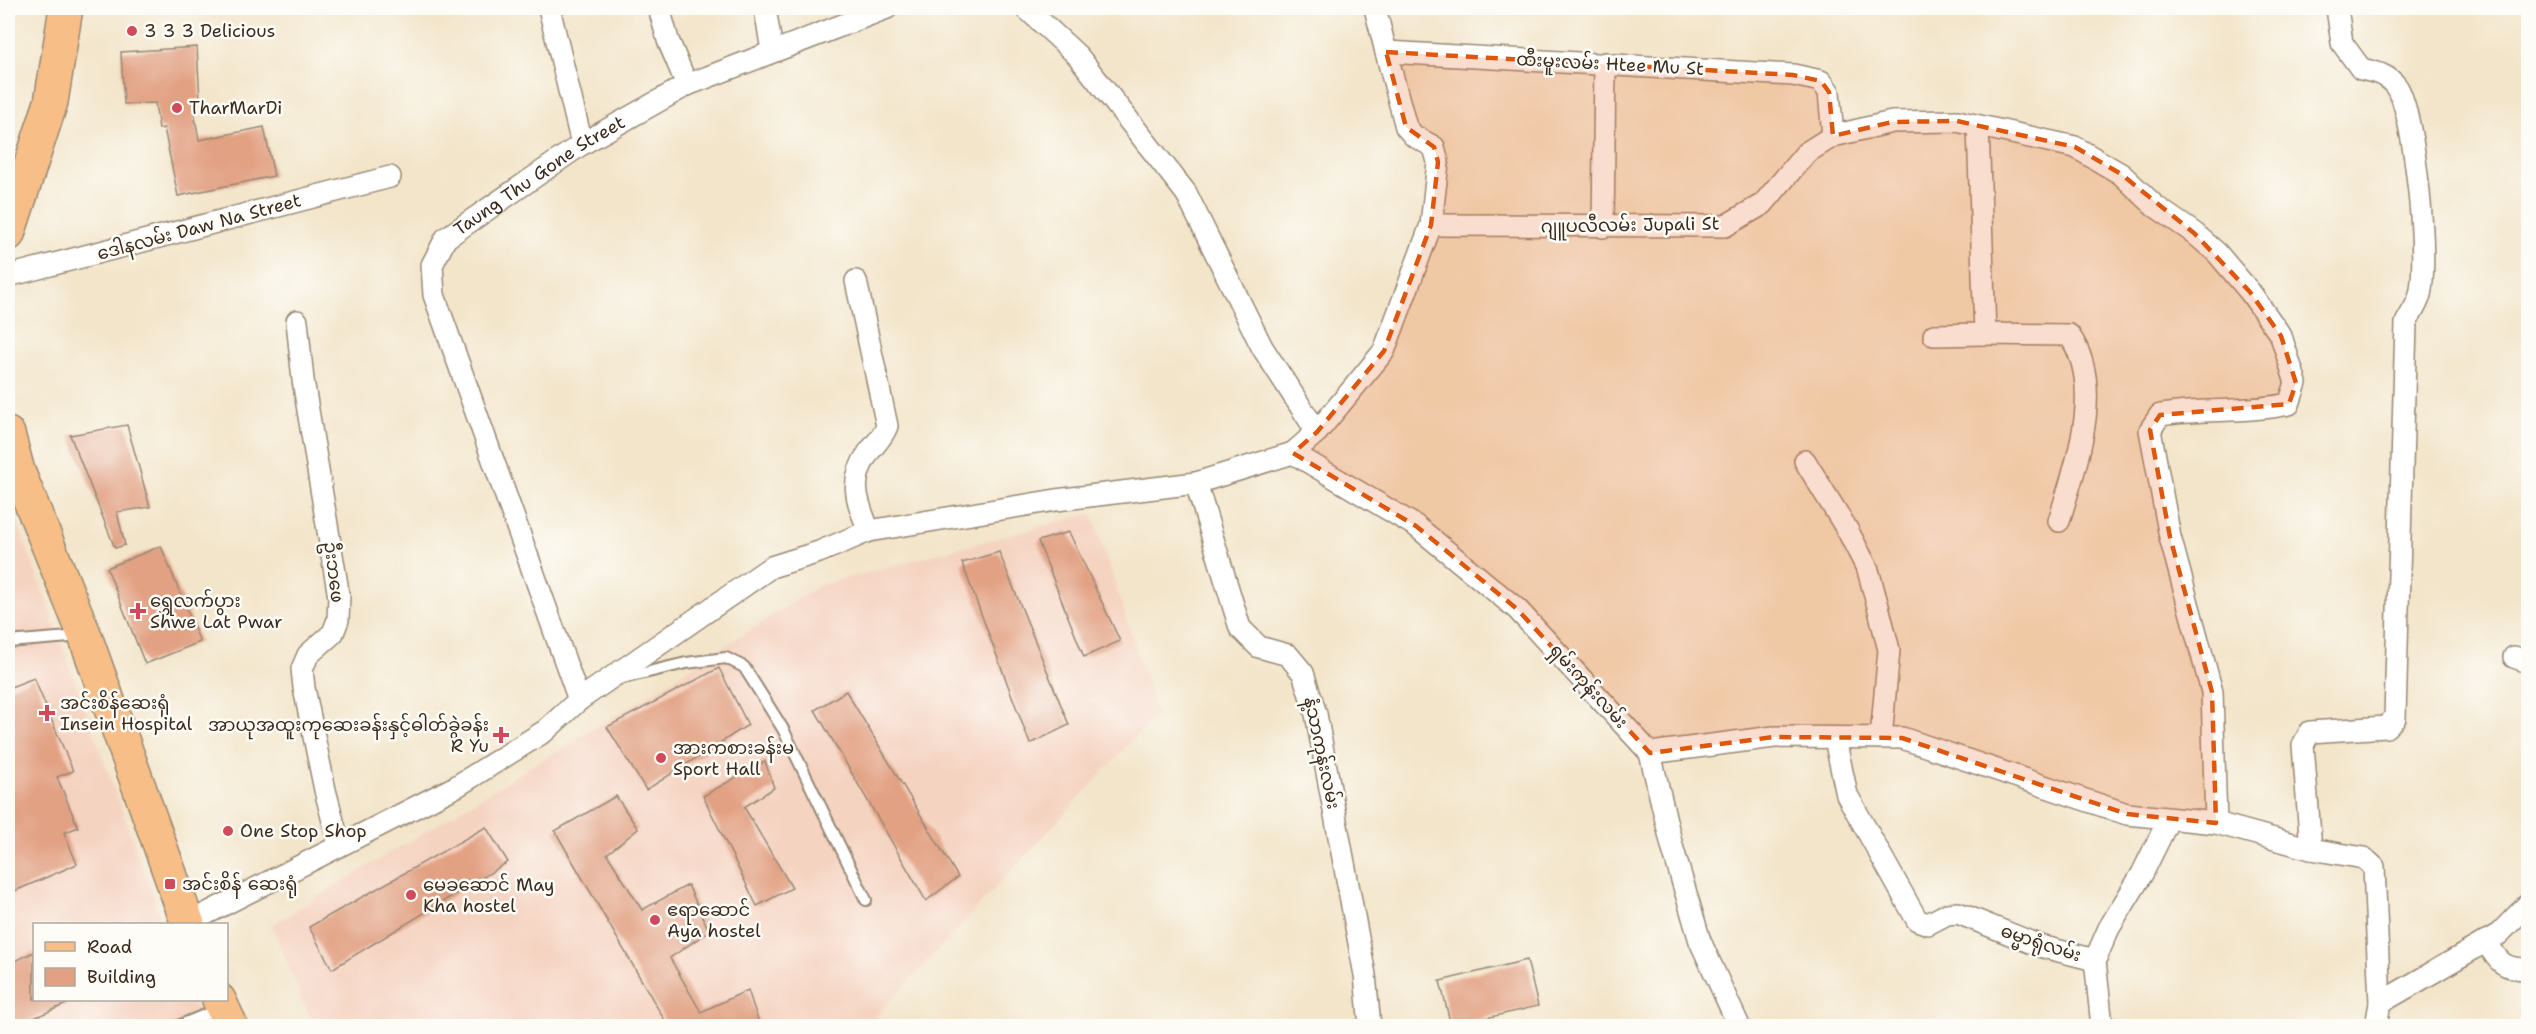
<svg xmlns="http://www.w3.org/2000/svg" width="2536" height="1034" font-family="'Shantell Sans','Noto Sans Myanmar',sans-serif">
  <style>
    .built { fill: #f5d3c1 }
    .building { fill: #e2a183 }
    .lines { fill: none; stroke-linecap: round; stroke-linejoin: round }
    .service-casing { stroke: #978874; stroke-width: 14 }
    .minor-casing { stroke: #978874; stroke-width: 24 }
    .primary-casing { stroke: #978874; stroke-width: 36 }
    .service { stroke: #fff; stroke-width: 10 }
    .minor { stroke: #fff; stroke-width: 21 }
    .primary { stroke: #f7be87; stroke-width: 33 }
    .marked { fill: #df570d; fill-opacity: 0.2; stroke: #df570d; stroke-width: 4.5; stroke-dasharray: 12 8; stroke-linejoin: round }
    .poi-dot { fill: #d1495b; stroke: #fdfcf7; stroke-width: 2 }
    .labels { text-anchor: middle; stroke-width: 5; stroke-linejoin: round; paint-order: stroke }
    .poi-label { font-size: 18px; fill: #3b2a1e; stroke: #fdfcf7; text-anchor: start }
    .street-label { font-size: 18px; fill: #3b2a1e; stroke: #fdfcf7 }
  </style>
  <rect width="100%" height="100%" fill="#fdfcf7"/>
  <filter id="ink" filterUnits="userSpaceOnUse"><feTurbulence type="fractalNoise" baseFrequency=".0167" numOctaves="2"/><feDisplacementMap in="SourceGraphic" scale="12" xChannelSelector="R" yChannelSelector="G"/><feConvolveMatrix kernelMatrix="1 2 1 2 8 2 1 2 1" color-interpolation-filters="sRGB"/></filter>
  <filter id="wash" filterUnits="userSpaceOnUse"><feTurbulence type="fractalNoise" baseFrequency=".008" numOctaves="4" result="noise"/><feDisplacementMap in="SourceGraphic" scale="24" xChannelSelector="R" yChannelSelector="G"/><feGaussianBlur stdDeviation="1.35" result="paint"/><feColorMatrix in="noise" values="0 0 0 0 0 0 0 0 0 0 0 0 0 0 0 0 0 1.4 0 .05"/><feComposite in="paint" operator="in"/></filter>
  <g filter="url(#wash)">
    <rect width="100%" height="100%" fill="#f3e5ca"/>
    <g class="built">
      <polygon points="12,507 163,924 34,924 34,1000 193,1000 203,1026 8,1026 8,508"/>
      <polygon points="1092,513 1157,714 867,1026 313,1026 272,925 644,698 820,585"/>
    </g>
    <g id="blocks">
      <g class="building">
        <polygon points="197,47 200,100 192,101 199,140 264,127 274,176 178,196 164,128 159,129 155,103 124,104 121,52"/>
        <polygon points="127,425 150,507 117,512 125,545 115,548 70,435"/>
        <polygon points="1069,532 1120,641 1084,657 1038,541"/>
        <polygon points="161,546 200,642 145,664 107,568"/>
        <polygon points="999,552 1069,725 1030,744 962,563"/>
        <polygon points="719,668 748,725 646,790 607,727"/>
        <polygon points="34,678 73,771 57,777 78,827 64,833 77,864 8,894 8,688"/>
        <polygon points="846,691 958,877 926,901 815,710"/>
        <polygon points="765,761 774,788 744,807 792,888 757,906 703,796"/>
        <polygon points="616,796 638,829 607,854 642,910 688,885 709,931 670,958 701,1012 748,990 760,1026 668,1026 555,831"/>
        <polygon points="486,827 508,862 332,969 309,927"/>
        <polygon points="34,952 34,999 78,999 15,1026 8,1026 8,964"/>
        <polygon points="1527,960 1538,1006 1451,1026 1440,981"/>
      </g>
    </g>
  </g>
  <g filter="url(#ink)">
    <use href="#blocks" fill-opacity="0" stroke="#978874" stroke-width="1.5"/>
    <g class="lines">
      <g class="service-casing">
        <g id="service">
          <polyline points="8,642 82,636"/>
          <polyline points="619,679 686,663 726,658 744,667 783,729 866,900"/>
          <polyline points="178,1026 219,1009"/>
        </g>
      </g>
      <g class="minor-casing">
        <g id="minor">
          <polyline points="549,8 582,144"/>
          <polyline points="659,8 668,40 687,85"/>
          <polyline points="765,8 772,51"/>
          <polyline points="1026,8 1078,56 1186,193 1262,347 1317,432"/>
          <polyline points="1375,8 1386,52 1793,75 1821,81 1829,92 1833,136"/>
          <path d="M1978,126L1985,334L2069,335C2106,387 2075,466 2059,521"/>
          <path d="M1431,225L1725,226L1763,204L1806,153L1833,136L1892,122L1957,121L2075,147L2121,174L2155,206L2194,233L2217,253L2250,292L2281,336L2296,383L2289,404C2247,413 2203,408 2160,415L2150,430L2170,537L2212,692L2216,823"/>
          <polyline points="1603,227 1605,63"/>
          <polyline points="8,276 390,177"/>
          <path d="M856,281L887,426C883,437 876,443 869,452C848,481 857,501 869,531"/>
          <polyline points="297,321 303,380 339,597 338,620 333,633 308,655 302,669 304,688 325,790 339,844"/>
          <polyline points="1934,335 1985,334"/>
          <polyline points="1293,453 1416,526 1517,609 1650,753 1672,846 1700,941 1739,1026"/>
          <polyline points="1805,461 1848,531 1868,570 1879,610 1889,650 1881,738"/>
          <polyline points="1196,483 1240,628 1259,647 1288,655 1303,673 1316,714 1365,975 1370,1026"/>
          <polyline points="2514,657 2528,662"/>
          <path id="s1" d="M579,700L434,295L432,265L446,238L582,144L687,85L887,8"/>
          <polyline points="1835,739 1847,795 1917,920 1928,924 1947,914 1958,913 2040,946 2095,960 2102,1026"/>
          <polyline points="1650,753 1774,737 1902,738 2127,814 2216,823 2311,849 2364,858 2374,867 2380,1003 2376,1026"/>
          <path d="M2311,849L2303,745L2310,732L2386,727L2395,718L2406,323C2410,315 2416,307 2419,298C2430,266 2415,115 2397,87C2388,74 2374,72 2361,69L2342,43L2337,8"/>
          <polyline points="188,923 457,786 545,731 579,700 771,567 819,552 869,531 1056,500 1196,483 1293,453 1317,432 1384,351 1431,225 1438,162 1434,147 1414,136 1406,127 1386,52"/>
          <path d="M2486,941C2499,962 2502,969 2528,969"/>
          <polyline points="2095,960 2109,928 2142,874 2169,819"/>
          <polyline points="2380,1003 2499,934 2528,904"/>
        </g>
      </g>
      <g class="primary-casing">
        <g id="primary">
          <polyline points="8,234 51,102 66,8"/>
          <polyline points="8,434 18,471 85,636 188,924"/>
          <polyline points="219,1000 231,1026"/>
        </g>
      </g>
      <use href="#service" class="service"/>
      <use href="#minor" class="minor"/>
      <use href="#primary" class="primary"/>
    </g>
  </g>
  <path class="marked" d="M1386,52L1793,75L1821,81L1829,92L1833,136L1892,122L1957,121L2075,147L2121,174L2194,233L2250,292L2281,336L2296,383L2289,404L2160,415L2150,430L2170,537L2212,692L2216,823L2127,814L1902,738L1774,737L1650,753L1517,609L1416,526L1293,453L1317,432L1384,351L1431,225L1438,162L1434,147L1406,127Z"/>
  <g class="poi-dot">
    <circle cx="132" cy="31" r="6"/>
    <circle cx="177" cy="108" r="6"/>
    <path d="M135 602h6v6h6v6h-6v6h-6v-6h-6v-6h6z"/>
    <path d="M44 704h6v6h6v6h-6v6h-6v-6h-6v-6h6z"/>
    <path d="M498 726h6v6h6v6h-6v6h-6v-6h-6v-6h6z"/>
    <circle cx="661" cy="758" r="6"/>
    <circle cx="228" cy="831" r="6"/>
    <rect x="164" y="878" width="12" height="12" rx="3"/>
    <circle cx="411" cy="895" r="6"/>
    <circle cx="655" cy="920" r="6"/>
  </g>
  <g class="labels">
    <g class="poi-label">
      <text x="144" y="37">3 3 3 Delicious</text>
      <text x="189" y="114">TharMarDi</text>
      <text x="150" y="607">ရွှေလက်ပွား<tspan x="150" dy="21">Shwe Lat Pwar</tspan></text>
      <text x="60" y="709">အင်းစိန်ဆေးရုံ<tspan x="60" dy="21">Insein Hospital</tspan></text>
      <text x="489" y="731" text-anchor="end">အာယုအထူးကုဆေးခန်းနှင့်ဓါတ်ခွဲခန်း<tspan x="489" dy="21">R Yu</tspan></text>
      <text x="673" y="754">အားကစားခန်းမ<tspan x="673" dy="21">Sport Hall</tspan></text>
      <text x="240" y="837">One Stop Shop</text>
      <text x="182" y="890">အင်းစိန် ဆေးရုံ</text>
      <text x="423" y="891">မေခဆောင် May<tspan x="423" dy="21">Kha hostel</tspan></text>
      <text x="667" y="916">ဧရာဆောင်<tspan x="667" dy="21">Aya hostel</tspan></text>
    </g>
    <g class="street-label">
      <text transform="translate(1610 64) rotate(3)" y="6">ထီးမူးလမ်း Htee Mu St</text>
      <text dy="6" stroke="none"><textPath href="#s1" startOffset="603">Taung Thu Gone Street</textPath></text>
      <text transform="translate(1630 225) rotate(-1)" y="6">ဂျူပလီလမ်း Jupali St</text>
      <text transform="translate(199 227) rotate(-15)" y="6">ဒေါနလမ်း Daw Na Street</text>
      <text transform="translate(334 572) rotate(83)" y="6">ဦးဘဖေ</text>
      <text transform="translate(1589 686) rotate(48)" y="6">ရှမ်းကုန်းလမ်း</text>
      <text transform="translate(1322 753) rotate(78)" y="6">နံ့သာကုန်းလမ်း</text>
      <text transform="translate(2041 943) rotate(18)" y="6">ဓမ္မာရုံလမ်း</text>
    </g>
  </g>
  <rect width="2536" height="1034" fill="none" stroke="#fdfcf7" stroke-width="30"/>
  <rect x="33" y="923" width="195" height="78" fill="#fdfcf7" stroke="#afa8a0" stroke-width="1.5"/>
  <rect x="45" y="942" width="30" height="9" fill="#f7be87" stroke="#afa8a0" stroke-width="1.5"/>
  <text x="87" y="953" font-size="18" fill="#3b2a1e">Road</text>
  <rect x="45" y="968" width="30" height="18" fill="#e2a183" stroke="#afa8a0" stroke-width="1.5"/>
  <text x="87" y="983" font-size="18" fill="#3b2a1e">Building</text>
</svg>
